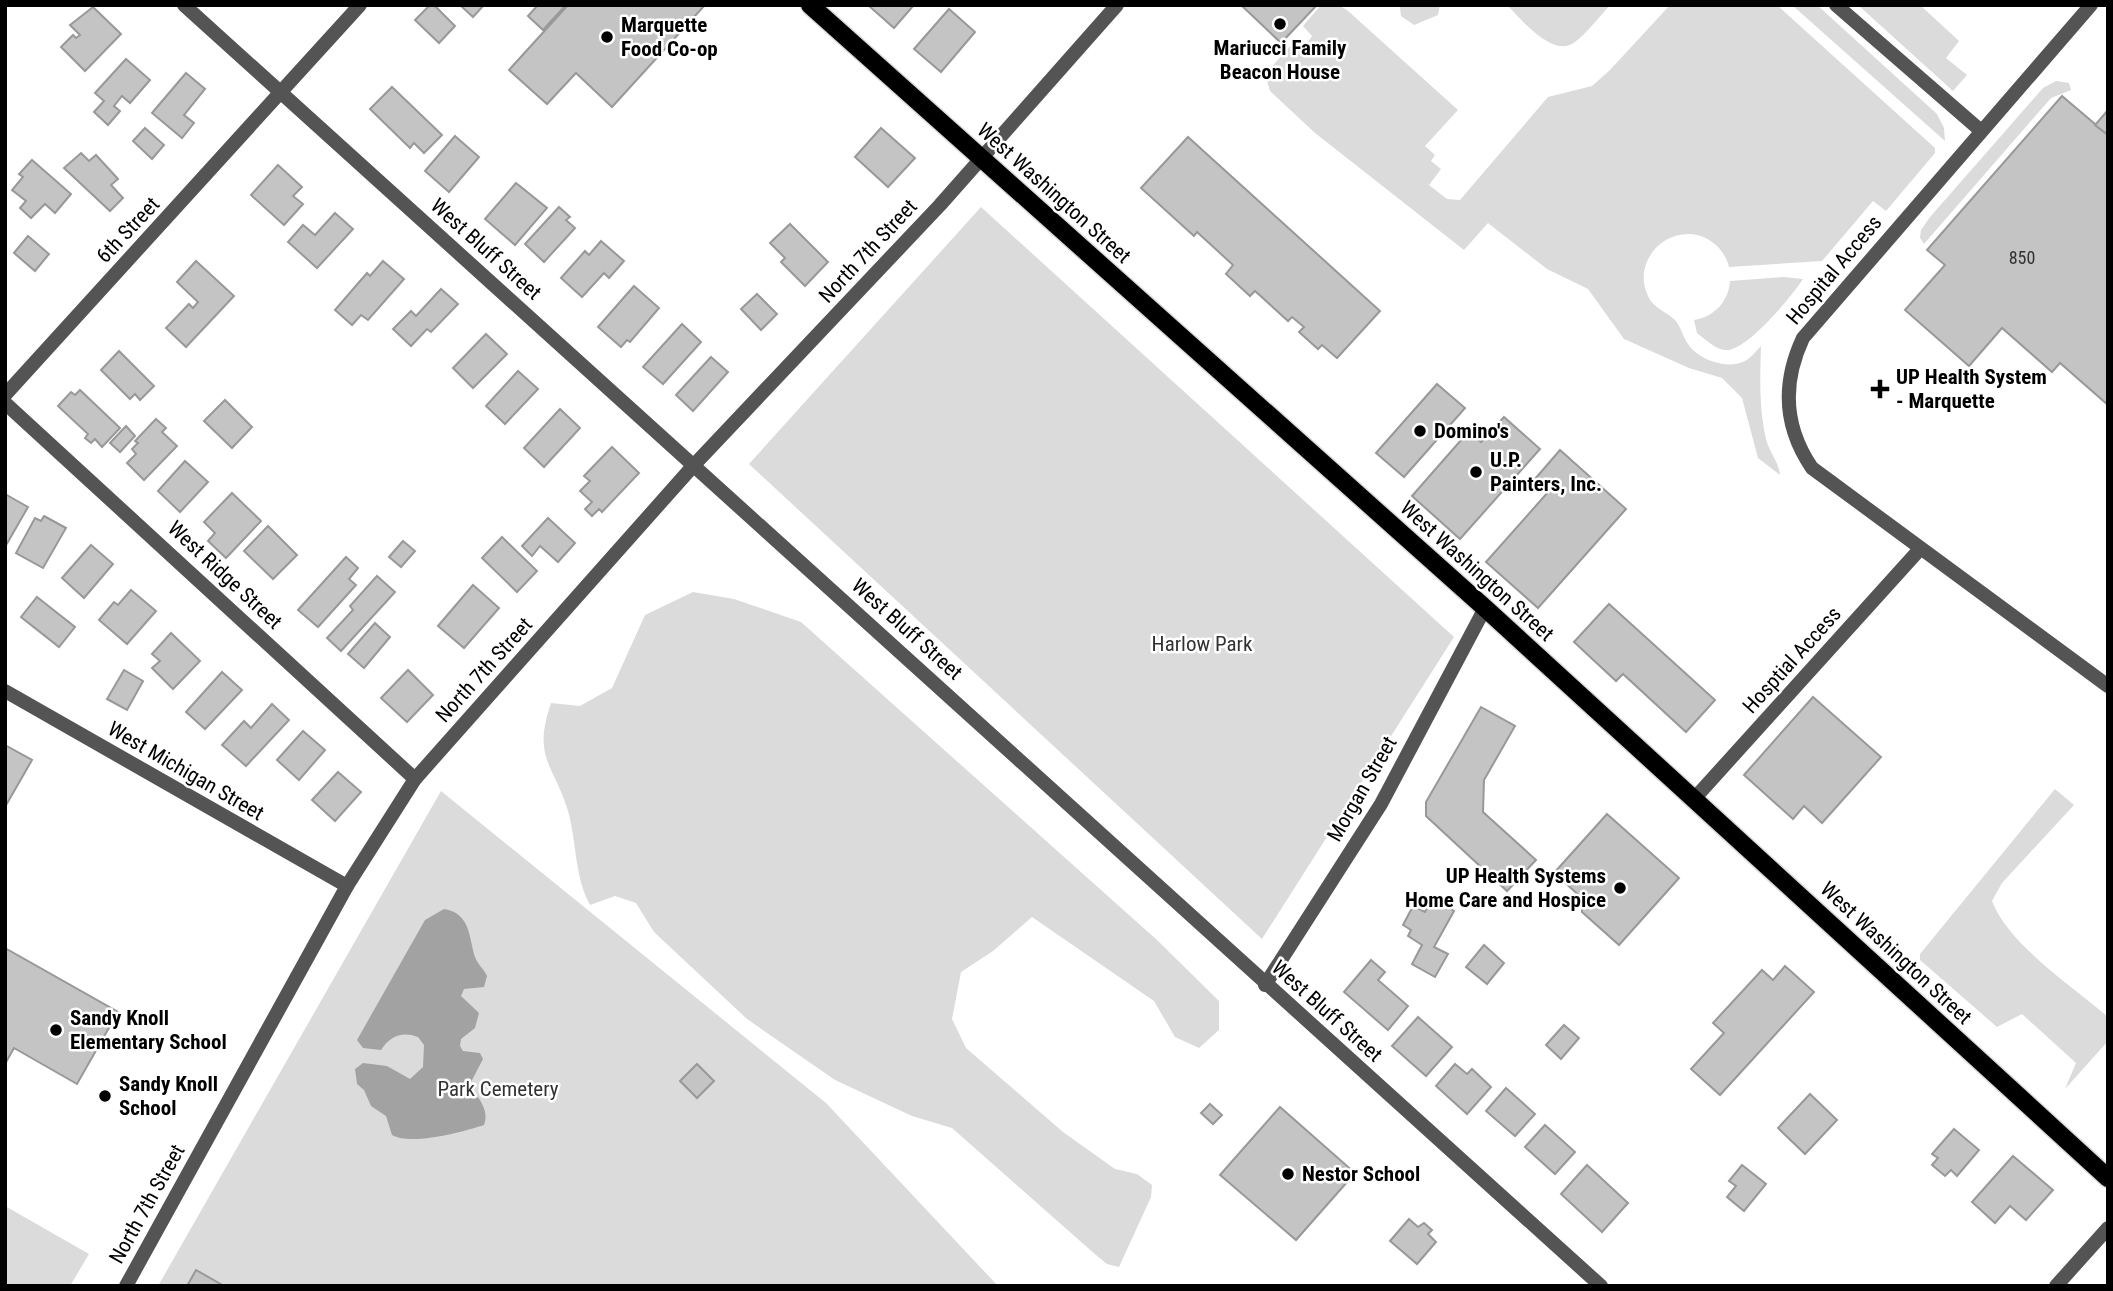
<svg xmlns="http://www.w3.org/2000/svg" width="2113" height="1291" font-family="'Roboto Condensed',sans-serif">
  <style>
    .green { fill: #dbdbdb }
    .water { fill: #a2a2a2 }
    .building { fill: #c4c4c4; stroke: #989898; stroke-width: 2 }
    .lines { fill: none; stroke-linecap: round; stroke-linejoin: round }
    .primary-casing { stroke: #dbdbdb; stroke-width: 21 }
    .minor { stroke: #545454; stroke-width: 14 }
    .tertiary { stroke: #545454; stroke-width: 14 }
    .primary { stroke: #000; stroke-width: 18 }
    .poi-dot { fill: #000; stroke: #fff; stroke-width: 2.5 }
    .labels { text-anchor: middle; stroke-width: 5; stroke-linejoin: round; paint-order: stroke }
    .number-label { font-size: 18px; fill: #313131 }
    .poi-label { font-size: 21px; font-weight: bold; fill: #000; stroke: #fff; text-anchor: start }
    .street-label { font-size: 21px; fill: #000; stroke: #fff }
    .park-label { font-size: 21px; fill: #323232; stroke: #fff }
  </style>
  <rect width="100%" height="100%" fill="#fff"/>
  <g class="green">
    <path d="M1321,5H1338L1347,10L1458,110L1425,146L1435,155L1431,161L1441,169L1429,185L1447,199L1460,200L1548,97L1592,86L1610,70L1670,5H1777L1935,148V153L1886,211L1873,201L1822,261L1729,267C1725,251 1713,239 1697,235C1663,228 1632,263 1648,296C1654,309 1666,311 1675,320C1681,327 1683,337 1688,344C1699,360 1727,370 1745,361C1751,358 1757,350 1761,346C1760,379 1759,408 1766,439C1769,452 1779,462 1780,475L1758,458L1742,398L1722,378L1689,368L1624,339L1588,289L1547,269L1488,223L1464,250L1315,133L1270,91L1265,74L1293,43L1304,48L1312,36L1303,26Z"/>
    <polygon points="1406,5 1440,5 1438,15 1414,25 1401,16 1400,7"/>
    <path d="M1507,5H1610C1599,17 1588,32 1575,42C1553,59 1521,19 1507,5Z"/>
    <polygon points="1792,5 1817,5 1937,114 1944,128 1945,141"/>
    <polygon points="1858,5 1920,5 1959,41 1946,58 1967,75 1953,91"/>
    <polygon points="2056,81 2069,83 2071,90 2051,98 1924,244 1920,238 1921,230 1930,217 2043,88"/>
    <polygon points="981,207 1454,637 1262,939 749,464"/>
    <path d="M1784,277L1803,279C1793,295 1745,353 1725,350C1715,349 1705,339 1697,333L1694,320C1714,317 1729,301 1730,281Z"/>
    <path d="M693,592L734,599L801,622L1157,940L1219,1001V1030L1199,1048L1175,1037L1154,1001L1032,917L993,951L961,972L952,1019L966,1048L1063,1132L1115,1169L1137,1174L1152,1185L1151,1197L1119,1267L1107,1264L1096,1255L952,1128L912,1116L835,1080L747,1019L654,932L636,903L615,896L590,905C574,875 577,843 568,811C554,764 532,759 551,703L580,706L612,688L645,615Z"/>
    <path d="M2055,789L2074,805L2002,883L1992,901C2009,945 2072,986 2108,1017V1041L2065,1089L2076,1063L2022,1014L1997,1027L1920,960V954Z"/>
    <polygon points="441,791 826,1103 998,1286 158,1286"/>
    <polygon points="5,1206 89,1254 70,1286 5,1286"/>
  </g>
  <path class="water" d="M444,909C471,913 469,939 475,957C478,965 484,969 487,976L484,987L464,989L461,996L479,1013L475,1028L461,1039L460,1046L463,1051L480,1053L483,1059L470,1084C477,1098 490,1108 484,1125C463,1132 411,1146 392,1135L386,1116L371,1106L364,1090L357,1084L355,1069L363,1063L387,1066L410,1079L423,1067L424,1045L418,1037C402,1031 390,1036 381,1050L363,1048L357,1040L425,920Z"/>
  <g class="building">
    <polygon points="430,5 434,5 455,26 439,43 415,20"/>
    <polygon points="460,5 484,5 473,17"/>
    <polygon points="538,5 566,5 543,30 528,16"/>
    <polygon points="568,5 705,5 612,107 576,73 547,104 509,70"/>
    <polygon points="868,5 914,5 894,28"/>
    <polygon points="1241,5 1317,5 1281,43"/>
    <polygon points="93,7 121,34 85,71 61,47 73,35 76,38 80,35 70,25"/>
    <polygon points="949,9 975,32 941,72 914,49"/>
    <polygon points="126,59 150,80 130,103 122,96 114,106 120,111 108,125 94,112 104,101 95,93"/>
    <polygon points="186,73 205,89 184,115 194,123 182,138 152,113"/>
    <polygon points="392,87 442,135 424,153 414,143 410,148 370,109"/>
    <polygon points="2062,96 2108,135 2108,405 2060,363 2052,372 2002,328 1969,366 1905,310 1945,265 1927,250"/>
    <polygon points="2108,110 2108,135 2095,125"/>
    <polygon points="145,128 164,145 152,159 133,141"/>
    <polygon points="881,128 915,158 888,187 855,157"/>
    <polygon points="455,136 479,157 449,192 425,171"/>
    <polygon points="1188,137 1380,311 1337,358 1322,345 1318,349 1299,332 1304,327 1292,317 1288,321 1255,291 1250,296 1226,274 1233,265 1197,232 1194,236 1141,188"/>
    <polygon points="81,153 89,161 96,155 118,179 111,185 123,198 110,211 64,168"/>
    <polygon points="32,160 71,194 55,213 45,204 31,218 20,208 26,201 12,190 23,177 19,174"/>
    <polygon points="278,165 302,187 293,196 303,204 284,225 251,195"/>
    <polygon points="516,183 547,208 515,245 485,219"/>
    <polygon points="559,207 570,217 566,220 575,228 544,262 525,244"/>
    <polygon points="335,213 353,229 317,268 288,242 303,225 315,235"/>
    <polygon points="790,224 828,262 805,286 781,262 785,258 770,243"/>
    <polygon points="28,236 49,254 35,271 14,253"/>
    <polygon points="601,241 624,261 609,278 604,273 582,297 561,278 585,251 589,255"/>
    <polygon points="196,261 234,296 186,347 166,328 189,304 193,308 198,302 177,282"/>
    <polygon points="383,261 404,279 368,320 361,315 352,325 335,310 367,273 370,276"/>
    <polygon points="634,286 659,308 630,342 627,340 621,347 598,327"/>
    <polygon points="441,289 458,304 431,332 427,329 411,346 393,329 411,311 416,316"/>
    <polygon points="757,294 777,314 761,330 741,309"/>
    <polygon points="682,324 701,342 663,384 643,367"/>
    <polygon points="486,334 507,354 473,388 453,368"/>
    <polygon points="119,351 154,386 140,400 135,394 130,399 101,370"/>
    <polygon points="711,357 728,372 693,411 676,395"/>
    <polygon points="518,371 538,389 505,424 486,406"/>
    <polygon points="1437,384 1465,408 1404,477 1376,453"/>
    <polygon points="80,390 120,428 102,447 95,439 91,443 85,438 88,434 58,406 71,392 75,395"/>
    <polygon points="225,400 252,427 232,448 204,421"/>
    <polygon points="560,409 580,428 544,467 524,448"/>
    <polygon points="1504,417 1540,449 1460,539 1412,496 1469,431 1481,442"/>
    <polygon points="156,419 166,428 162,432 177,446 144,480 127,463 136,454 132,449 138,443 135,441"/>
    <polygon points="126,426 135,436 120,452 110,443"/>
    <polygon points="612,447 639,473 602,512 599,509 592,516 585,509 592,502 580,491 590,481 584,476"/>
    <polygon points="1560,450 1626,509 1538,608 1486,562 1549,491 1535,479"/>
    <polygon points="185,461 208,482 180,512 158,491"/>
    <polygon points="232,493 261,521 226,558 208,541 215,533 204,522"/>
    <polygon points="5,494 28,507 5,547"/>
    <polygon points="44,516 66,528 43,568 16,553 35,518 41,521"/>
    <polygon points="548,518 575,543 558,562 540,546 532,556 522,546"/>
    <polygon points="268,526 297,555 273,579 244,551"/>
    <polygon points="502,537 537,571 517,592 482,558"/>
    <polygon points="403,541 415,551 401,567 389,557"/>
    <polygon points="91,545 113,564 84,598 62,578"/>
    <polygon points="346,557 358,568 349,579 356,585 318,627 298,610"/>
    <polygon points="377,576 395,592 341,651 327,638 353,610 350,606"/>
    <polygon points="473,585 499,608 464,648 438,626"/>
    <polygon points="131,590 156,611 127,644 99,620 114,602 118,605"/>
    <polygon points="37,597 75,627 59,647 21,617"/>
    <polygon points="1609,604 1715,700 1686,732 1623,674 1616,681 1574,642"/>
    <polygon points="375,623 390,637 364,668 348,654"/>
    <polygon points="171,633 200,661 173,689 152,668 160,661 152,654"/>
    <polygon points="124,670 143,681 127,710 107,699"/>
    <polygon points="408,670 433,695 407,722 381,698"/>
    <polygon points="222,672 242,690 205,729 186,712"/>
    <polygon points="1813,697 1881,757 1822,823 1804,806 1793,819 1744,775"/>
    <polygon points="272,704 289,720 246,766 222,745 244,721 251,728"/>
    <polygon points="1481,707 1515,726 1484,780 1483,812 1536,860 1507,891 1426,816 1426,802"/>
    <polygon points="303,731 325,750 299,780 277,760"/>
    <polygon points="5,745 32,760 5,807"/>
    <polygon points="338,772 361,792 335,821 312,800"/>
    <polygon points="1607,814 1679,878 1619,945 1582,912 1582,898 1554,873"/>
    <polygon points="1432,898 1454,911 1434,947 1448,954 1435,977 1412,964 1422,945 1408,936 1411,930 1403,925 1413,906 1425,912"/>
    <polygon points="1484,945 1504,963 1487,984 1466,967"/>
    <polygon points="5,948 118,1012 77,1084 14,1048 5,1064"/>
    <polygon points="1371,960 1385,972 1378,980 1408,1006 1388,1030 1344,992"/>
    <polygon points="1785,966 1814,992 1720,1095 1691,1069 1724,1033 1713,1023 1762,970 1773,980"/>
    <polygon points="1418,1017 1452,1047 1426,1076 1392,1046"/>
    <polygon points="1564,1025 1579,1038 1561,1059 1546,1045"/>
    <polygon points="697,1064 714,1081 697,1098 680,1081"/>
    <polygon points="1455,1064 1467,1074 1472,1069 1491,1087 1467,1114 1436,1086"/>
    <polygon points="1506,1088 1535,1114 1515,1136 1486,1111"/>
    <polygon points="1810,1094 1837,1120 1805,1154 1778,1128"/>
    <polygon points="1210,1104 1222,1115 1213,1124 1201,1113"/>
    <polygon points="1280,1107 1355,1173 1296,1240 1220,1175"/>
    <polygon points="1545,1125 1575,1152 1555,1174 1525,1147"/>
    <polygon points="1954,1129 1979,1150 1957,1176 1951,1170 1945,1176 1932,1165 1938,1158 1932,1154"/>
    <polygon points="2013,1156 2053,1190 2026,1220 2010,1206 1995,1223 1972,1202"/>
    <polygon points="1587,1165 1628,1203 1602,1232 1561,1194"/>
    <polygon points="1742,1165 1766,1184 1744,1211 1727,1197 1736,1186 1729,1181"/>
    <polygon points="1409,1219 1418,1227 1424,1223 1432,1230 1428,1234 1436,1242 1417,1264 1390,1241"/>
    <polygon points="196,1270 224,1286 187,1286"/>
  </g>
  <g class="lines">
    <g class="primary-casing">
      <polyline id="primary" points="810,5 1485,608 2108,1178"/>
    </g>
    <g class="minor">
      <polyline points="184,5 1601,1286"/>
      <polyline points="1836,5 1980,130"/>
      <path d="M2091,5L1803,338C1782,383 1784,427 1812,468L2108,686"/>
      <polyline points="5,395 360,5"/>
      <polyline points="5,403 415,779"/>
      <polyline points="5,691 347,886"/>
      <polyline points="1694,799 1920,549"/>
      <polyline points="1265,985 1381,804 1485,608"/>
      <polyline points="2056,1286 2108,1228"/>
    </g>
    <polyline class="tertiary" points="126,1286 347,886 415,779 694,465 940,205 1117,5"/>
    <use href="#primary" class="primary"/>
  </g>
  <g class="poi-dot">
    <circle cx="1280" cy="24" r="7"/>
    <circle cx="607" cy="37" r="7"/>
    <path d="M1876.5 378.5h7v7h7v7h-7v7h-7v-7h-7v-7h7z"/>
    <circle cx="1420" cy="431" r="7"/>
    <circle cx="1476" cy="472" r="7"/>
    <circle cx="1620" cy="888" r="7"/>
    <circle cx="56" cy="1030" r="7"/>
    <circle cx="105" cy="1096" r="7"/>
    <circle cx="1288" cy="1174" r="7"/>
  </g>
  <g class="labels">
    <g class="number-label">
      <text x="2022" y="264">850</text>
    </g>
    <g class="poi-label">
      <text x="621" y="32">Marquette<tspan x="621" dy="24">Food Co-op</tspan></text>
      <text x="1280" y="55" text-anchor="middle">Mariucci Family<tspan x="1280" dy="24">Beacon House</tspan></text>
      <text x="1896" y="384">UP Health System<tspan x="1896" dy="24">- Marquette</tspan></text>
      <text x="1434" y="438">Domino's</text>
      <text x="1490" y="467">U.P.<tspan x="1490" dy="24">Painters, Inc.</tspan></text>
      <text x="1606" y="883" text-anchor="end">UP Health Systems<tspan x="1606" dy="24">Home Care and Hospice</tspan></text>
      <text x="70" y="1025">Sandy Knoll<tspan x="70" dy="24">Elementary School</tspan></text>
      <text x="119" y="1091">Sandy Knoll<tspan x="119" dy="24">School</tspan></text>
      <text x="1302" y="1181">Nestor School</text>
    </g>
    <g class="street-label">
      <text transform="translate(1054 193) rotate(42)" y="7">West Washington Street</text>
      <text transform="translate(128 230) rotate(-47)" y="7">6th Street</text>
      <text transform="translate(486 249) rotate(42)" y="7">West Bluff Street</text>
      <text transform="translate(868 251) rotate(-47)" y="7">North 7th Street</text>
      <text transform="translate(1834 270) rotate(-50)" y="7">Hospital Access</text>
      <text transform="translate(1477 571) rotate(42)" y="7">West Washington Street</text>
      <text transform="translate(225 575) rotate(43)" y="7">West Ridge Street</text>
      <text transform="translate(907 629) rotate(42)" y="7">West Bluff Street</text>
      <text transform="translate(1792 660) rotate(-48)" y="7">Hosptial Access</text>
      <text transform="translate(484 670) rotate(-48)" y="7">North 7th Street</text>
      <text transform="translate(186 771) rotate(30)" y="7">West Michigan Street</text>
      <text transform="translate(1362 789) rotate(-60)" y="7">Morgan Street</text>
      <text transform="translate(1896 953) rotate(43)" y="7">West Washington Street</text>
      <text transform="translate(1327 1011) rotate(42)" y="7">West Bluff Street</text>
      <text transform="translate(147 1204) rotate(-61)" y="7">North 7th Street</text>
    </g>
    <g class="park-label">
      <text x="1202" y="651">Harlow Park</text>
      <text x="498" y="1096">Park Cemetery</text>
    </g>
  </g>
  <rect width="2113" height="1291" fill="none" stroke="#000000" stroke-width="14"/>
</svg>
